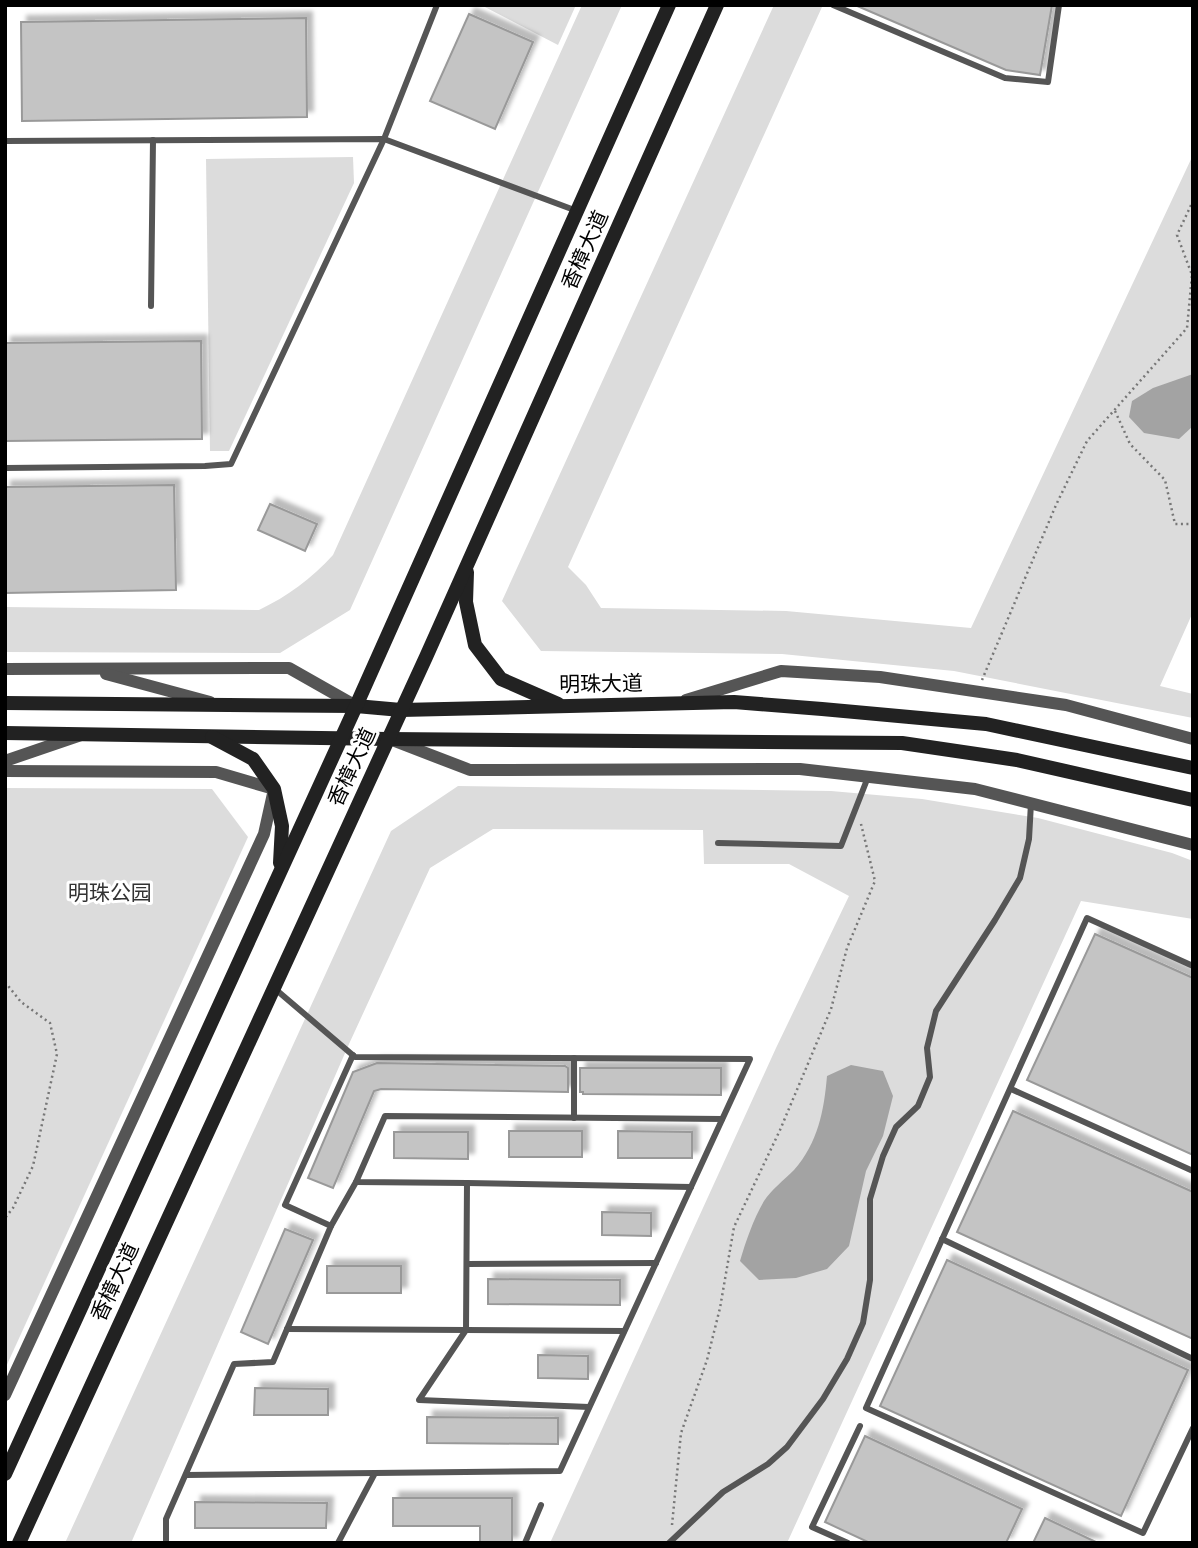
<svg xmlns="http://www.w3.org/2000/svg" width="1198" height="1548" font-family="'Golos Text','Noto Sans SC',sans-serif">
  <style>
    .green { fill: #dcdcdc }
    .water { fill: #a3a3a3 }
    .building { fill: #c4c4c4; stroke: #999; stroke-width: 2; filter: url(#shadow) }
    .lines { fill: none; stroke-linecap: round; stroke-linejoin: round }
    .path { stroke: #777; stroke-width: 2.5; stroke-dasharray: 2 3.5; stroke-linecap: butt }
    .service { stroke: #555; stroke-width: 6 }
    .minor { stroke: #555; stroke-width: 12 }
    .secondary { stroke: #222; stroke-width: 14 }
    .labels { text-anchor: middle; stroke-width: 6; stroke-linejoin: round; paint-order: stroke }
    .street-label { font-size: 21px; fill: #000; stroke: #fff }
    .park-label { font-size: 21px; fill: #333; stroke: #fff }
  </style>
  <defs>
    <filter id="shadow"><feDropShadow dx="6" dy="-6" stdDeviation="2" flood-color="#0004"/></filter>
  </defs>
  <rect width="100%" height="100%" fill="#fff"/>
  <g class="green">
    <polygon points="481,5 576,5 558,45"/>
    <path d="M582,5H622L350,610L280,653L5,652V607L259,610C288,596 311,579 333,555Z"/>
    <polygon points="774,5 817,5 822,7 568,567 586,585 601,608 786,611 971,628 1193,155 1193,612 1160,686 1193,694 1193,718 954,671 782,654 541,651 502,601"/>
    <polygon points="353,157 354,183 229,451 210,451 206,159"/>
    <polygon points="458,786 831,791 922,799 1038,818 1172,853 1193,861 1193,919 1081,901 787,1543 550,1543 776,1048 849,896 789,864 704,864 703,830 493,829 430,868 349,1044 131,1543 65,1543 391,831"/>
    <polygon points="5,788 212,789 248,837 5,1369"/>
  </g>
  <g class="water">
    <polygon points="1193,374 1193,426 1179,439 1144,433 1129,417 1132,401 1153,388"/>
    <path d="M851,1065L883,1071L893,1096L883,1136L866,1171L849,1246L827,1269L796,1278L759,1280L740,1261C746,1241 753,1220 764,1201C771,1190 784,1180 794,1170C818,1143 824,1111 827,1076Z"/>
  </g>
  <g class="building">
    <polygon points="855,5 1052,5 1040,75 1006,70"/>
    <polygon points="469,14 533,42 495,129 430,101"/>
    <polygon points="306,18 307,117 22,121 21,22"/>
    <polygon points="201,341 202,439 5,441 5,343"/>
    <polygon points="174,485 176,590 5,593 5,487"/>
    <polygon points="270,504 317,524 305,551 258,530"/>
    <polygon points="1095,934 1193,978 1193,1155 1027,1080"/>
    <polygon points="377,1063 565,1066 568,1068 568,1092 381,1089 374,1091 333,1188 308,1178 353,1072"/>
    <polygon points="580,1068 721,1068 721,1095 583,1094 583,1092 580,1092"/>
    <polygon points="1013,1111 1193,1192 1193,1339 957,1232"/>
    <rect x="509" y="1131" width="73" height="26"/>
    <polygon points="618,1131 692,1132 692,1158 618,1158"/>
    <polygon points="394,1132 468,1132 468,1159 394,1158"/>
    <polygon points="602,1212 651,1213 651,1236 602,1235"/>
    <polygon points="285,1229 313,1240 268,1344 241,1332"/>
    <polygon points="947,1260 1188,1370 1121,1516 880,1406"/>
    <rect x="327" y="1266" width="74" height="27"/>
    <polygon points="488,1279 620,1280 620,1305 488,1304"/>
    <polygon points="538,1355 588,1356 588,1379 538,1378"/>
    <polygon points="255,1388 328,1389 328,1415 254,1415"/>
    <polygon points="427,1417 558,1418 558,1444 427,1443"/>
    <polygon points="865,1436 1022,1509 1006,1543 870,1543 825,1522"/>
    <polygon points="393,1498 512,1498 512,1543 480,1543 480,1526 393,1526"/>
    <polygon points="195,1502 327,1503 326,1528 195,1528"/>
    <polygon points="1045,1518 1098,1543 1033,1543"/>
  </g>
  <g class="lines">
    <g class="path">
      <polyline points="1115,411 1130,444 1165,480 1175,524 1193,524"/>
      <polyline points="982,680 1056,505 1087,441 1187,328 1192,275 1177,235 1193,201"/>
      <polyline points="5,982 21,1002 50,1023 57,1054 33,1166 13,1208 5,1218"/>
      <polyline points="672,1525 681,1433 707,1360 720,1308 734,1227 780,1130 831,1009 847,948 875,881 861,824"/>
    </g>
    <g class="service">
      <polyline points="833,5 1005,78 1048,82 1059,5"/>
      <polyline points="5,141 384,139 577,211"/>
      <polyline points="151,306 153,140"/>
      <polyline points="5,468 205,466 231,464 384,139 437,5"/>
      <polyline points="718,843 841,846 868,777"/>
      <polyline points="1193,966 1087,918 866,1408 1143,1533 1193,1428"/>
      <polyline points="274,988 355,1057 750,1059 560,1471 375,1473 338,1543"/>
      <polyline points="574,1058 574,1118"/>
      <polyline points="1011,1089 1193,1171"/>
      <polyline points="467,1183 691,1187"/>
      <polyline points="331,1226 356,1182"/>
      <polyline points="942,1239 1193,1359"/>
      <polyline points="467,1264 656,1263"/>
      <polyline points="287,1329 624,1331"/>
      <polyline points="589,1407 419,1400 466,1330 467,1183 356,1182 385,1116 722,1119"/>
      <polyline points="186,1475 375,1473"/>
      <polyline points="166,1543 166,1519 234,1364 273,1362 331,1226 285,1205 353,1055"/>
      <polyline points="525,1543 541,1505"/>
      <polyline points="669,1543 723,1492 768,1464 787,1447 823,1399 847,1359 863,1323 870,1280 870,1199 883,1156 896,1127 918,1106 930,1077 927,1048 936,1011 995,920 1020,878 1029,839 1031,803"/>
      <polyline points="848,1543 812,1527 860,1426"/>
    </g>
    <g class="minor">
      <polyline points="5,669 289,668 356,706"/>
      <polyline points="106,674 210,702"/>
      <polyline points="686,700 781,671 880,677 1066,705 1193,739"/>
      <polyline points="392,740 470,770 800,769 975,789 1193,845"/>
      <polyline points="5,761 81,735"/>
      <polyline points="5,771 216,772 274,789 264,834 5,1395"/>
    </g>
    <g class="secondary">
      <polyline points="467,572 466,602 475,645 501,679 558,704"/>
      <polyline points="5,703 356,706 401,710 734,702 822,709 986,724 1193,768"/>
      <polyline points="5,733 388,739 902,743 1017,760 1193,800"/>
      <polyline points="212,737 253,759 274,789 282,826 280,863"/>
      <polyline points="5,1474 356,706 669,5"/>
      <polyline points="19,1543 426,657 717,5"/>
    </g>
  </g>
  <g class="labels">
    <g class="street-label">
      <text transform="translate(585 250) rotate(-66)" y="7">香樟大道</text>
      <text transform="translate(601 684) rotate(-1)" y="7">明珠大道</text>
      <text transform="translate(352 767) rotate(-65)" y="7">香樟大道</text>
      <text transform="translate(115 1282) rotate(-65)" y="7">香樟大道</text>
    </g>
    <g class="park-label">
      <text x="110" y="900">明珠公园</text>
    </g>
  </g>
  <rect width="1198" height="1548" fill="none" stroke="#000000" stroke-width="14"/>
</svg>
